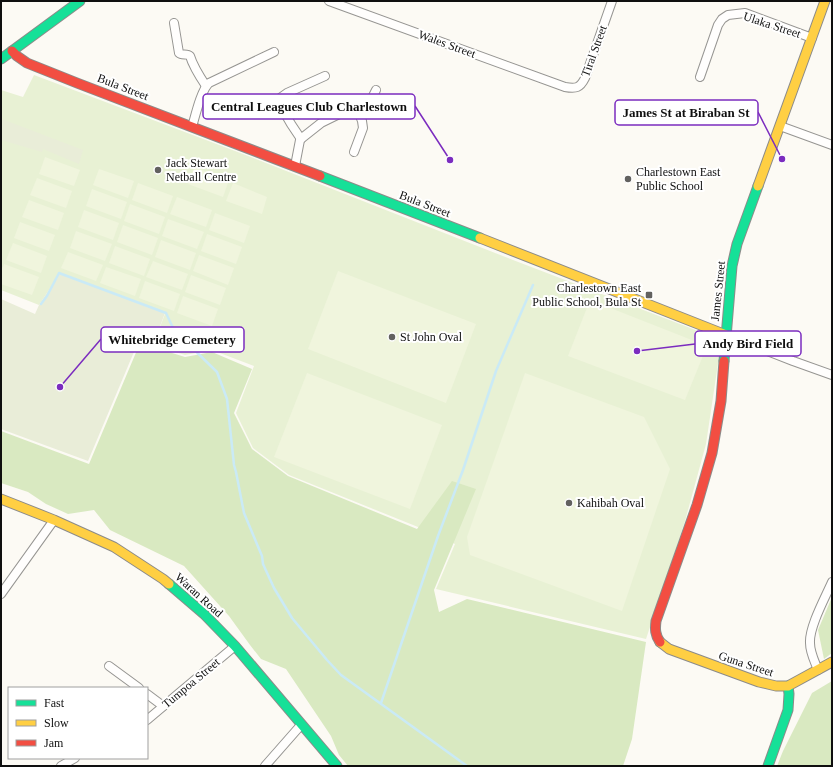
<svg xmlns="http://www.w3.org/2000/svg" width="833" height="767" font-family="Georgia,serif">
  <style>
    .green { fill: #e8f1d4 }
    .forest { fill: #d9e9c1 }
    .cemetery { fill: #e9edd8 }
    .pitch { fill: #f0f5dd }
    .lines { fill: none; stroke-linecap: round; stroke-linejoin: round }
    .stream { stroke: #caeaf6; stroke-width: 2.5 }
    .street-casing { stroke: #969592; stroke-width: 10 }
    .fast-casing { stroke: #8c8b89; stroke-width: 11 }
    .slow-casing { stroke: #8c8b89; stroke-width: 11 }
    .jam-casing { stroke: #8c8b89; stroke-width: 11 }
    .street { stroke: #fffefd; stroke-width: 8 }
    .fast { stroke: #16e098; stroke-width: 9 }
    .slow { stroke: #ffcf43; stroke-width: 9 }
    .jam { stroke: #f24e42; stroke-width: 9 }
    .poi-dot { fill: #62615f; stroke: #fff; stroke-width: 1.5 }
    .labels { text-anchor: middle; stroke-width: 4; stroke-linejoin: round; paint-order: stroke }
    .street-label { font-size: 12px; fill: #0f0f0f; stroke: #fff }
    .poi-label { font-size: 12px; fill: #0f0f0f; stroke: #fff; text-anchor: start }
    .leader { fill: none; stroke: #7b2cbf; stroke-width: 1.5 }
    .callout-dot { fill: #7b2cbf; stroke: #fff; stroke-width: 1.5 }
    .callout { fill: #fff; stroke: #7b2cbf; stroke-width: 1.5 }
    .callout-label { font-size: 13px; text-anchor: middle; font-weight: bold; fill: #0f0f0f }
  </style>
  <rect width="100%" height="100%" fill="#fcfaf4"/>
  <polygon class="green" points="34,75 243,154 513,260 693,329 716,339 719,357 706,444 685,521 646,639 436,589 455,544 418,527 289,475 253,448 236,413 254,366 212,350 185,355 153,345 165,314 60,273 39,305 1,290 1,90 23,97"/>
  <g class="forest">
    <polygon points="140,343 185,357 212,352 252,369 234,413 252,449 288,476 417,529 452,481 476,489 434,590 439,612 467,599 646,642 632,739 623,766 348,766 339,755 331,736 286,669 261,659 250,645 229,616 184,566 110,530 94,510 68,514 46,504 28,492 1,483 1,431 89,464"/>
    <polygon points="832,597 832,653 824,659 818,630"/>
    <polygon points="832,681 832,766 777,766 783,751 812,693"/>
  </g>
  <g class="cemetery">
    <polygon points="2,119 83,150 79,164 43,149 42,152 1,140"/>
    <polygon points="60,273 165,313 153,345 139,340 88,461 1,429 1,299 35,314 39,305"/>
  </g>
  <g class="pitch">
    <polygon points="45,157 80,170 74,186 39,174"/>
    <polygon points="194,167 229,180 223,197 188,184"/>
    <polygon points="99,169 134,181 128,198 93,185"/>
    <polygon points="37,178 72,191 66,208 30,195"/>
    <polygon points="138,183 173,196 167,213 132,200"/>
    <polygon points="233,183 267,197 262,214 226,201"/>
    <polygon points="92,189 127,202 121,219 86,206"/>
    <polygon points="177,197 212,210 206,227 170,214"/>
    <polygon points="29,200 64,213 58,230 22,217"/>
    <polygon points="130,204 165,217 159,234 124,221"/>
    <polygon points="84,210 119,223 113,240 78,227"/>
    <polygon points="215,213 250,226 244,243 209,230"/>
    <polygon points="168,219 204,232 197,249 162,236"/>
    <polygon points="20,222 55,235 49,251 14,238"/>
    <polygon points="123,225 158,238 152,255 117,242"/>
    <polygon points="76,231 112,244 105,261 70,248"/>
    <polygon points="207,234 242,247 236,264 201,251"/>
    <polygon points="161,240 196,253 190,270 155,257"/>
    <polygon points="13,243 47,256 41,273 6,260"/>
    <polygon points="115,246 150,259 144,276 109,263"/>
    <polygon points="68,252 103,265 96,281 61,268"/>
    <polygon points="199,255 234,268 228,285 193,271"/>
    <polygon points="153,261 188,274 182,290 146,277"/>
    <polygon points="4,264 39,277 32,295 1,284 1,271"/>
    <polygon points="106,267 141,279 135,296 100,283"/>
    <polygon points="338,271 476,324 446,403 308,349"/>
    <polygon points="191,275 226,288 220,305 185,292"/>
    <polygon points="145,281 180,294 174,311 139,298"/>
    <polygon points="183,296 218,309 212,326 177,313"/>
    <polygon points="590,300 707,346 685,400 568,356"/>
    <polygon points="307,373 442,425 410,509 274,457"/>
    <polygon points="525,373 644,417 670,469 622,611 470,555 467,537"/>
  </g>
  <g class="lines">
    <g class="stream">
      <polyline points="41,304 47,296 59,273 166,313 174,330 217,372 227,399 234,465 236,472 244,513 262,556 263,564 274,588 292,618 327,660 341,675 467,766"/>
      <polyline points="381,703 438,536 463,470 496,371 533,285"/>
    </g>
    <g class="street-casing">
      <g id="street">
        <path d="M329,1L565,87C576,89 580,88 585,78L612,1"/>
        <path d="M174,23L179,53C182,56 187,53 190,56C193,66 200,77 206,86"/>
        <polyline points="700,77 718,25 722,19 728,15 745,13 812,38"/>
        <polyline points="780,126 832,145"/>
        <path d="M192,127C195,117 201,90 209,83L274,52"/>
        <polyline points="301,139 291,124 280,105 280,98 287,93 325,76"/>
        <polyline points="354,152 363,128 362,121 356,106"/>
        <polyline points="295,166 300,140 302,138 321,123 372,98 376,90"/>
        <polyline points="726,335 793,361 832,375"/>
        <polyline points="1,594 54,520"/>
        <polyline points="109,666 139,688"/>
        <path d="M818,670C815,662 810,653 810,643C809,627 825,598 832,582"/>
        <polyline points="147,694 163,706"/>
        <polyline points="147,720 235,646"/>
        <polyline points="61,766 75,758"/>
        <polyline points="265,766 301,725"/>
      </g>
    </g>
    <g class="fast-casing">
      <g id="fast">
        <polyline points="1,59 80,1"/>
        <polyline points="320,176 480,238"/>
        <polyline points="724,361 732,266 737,244 758,186"/>
        <polyline points="169,584 204,614 235,646 337,766"/>
        <polyline points="768,766 788,710 789,694 788,686"/>
      </g>
    </g>
    <g class="slow-casing">
      <g id="slow">
        <polyline points="758,186 825,1"/>
        <polyline points="480,238 726,335"/>
        <polyline points="1,499 54,520 114,547 163,579 169,584"/>
        <polyline points="660,642 669,649 759,682 776,686 788,686 832,662"/>
      </g>
    </g>
    <g class="jam-casing">
      <g id="jam">
        <polyline points="12,51 17,56 27,63 77,83 320,176"/>
        <path d="M660,642C655,635 655,629 656,621L697,505L712,453L721,401L724,361"/>
      </g>
    </g>
    <use href="#street" class="street"/>
    <use href="#fast" class="fast"/>
    <use href="#slow" class="slow"/>
    <use href="#jam" class="jam"/>
  </g>
  <g class="poi-dot">
    <circle cx="158" cy="170" r="4"/>
    <circle cx="628" cy="179" r="4"/>
    <rect x="645" y="291" width="8" height="8" rx="2"/>
    <circle cx="392" cy="337" r="4"/>
    <circle cx="569" cy="503" r="4"/>
  </g>
  <g class="labels">
    <g class="street-label">
      <text transform="translate(772 25) rotate(18)" y="4">Ulaka Street</text>
      <text transform="translate(447 44) rotate(20)" y="4">Wales Street</text>
      <text transform="translate(594 51) rotate(-70)" y="4">Tiral Street</text>
      <text transform="translate(123 87) rotate(21)" y="4">Bula Street</text>
      <text transform="translate(425 204) rotate(21)" y="4">Bula Street</text>
      <text transform="translate(718 291) rotate(-84)" y="4">James Street</text>
      <text transform="translate(199 595) rotate(42)" y="4">Waran Road</text>
      <text transform="translate(746 664) rotate(18)" y="4">Guna Street</text>
      <text transform="translate(191 683) rotate(-40)" y="4">Tumpoa Street</text>
    </g>
    <g class="poi-label">
      <text x="166" y="167">Jack Stewart<tspan x="166" dy="14">Netball Centre</tspan></text>
      <text x="636" y="176">Charlestown East<tspan x="636" dy="14">Public School</tspan></text>
      <text x="641" y="292" text-anchor="end">Charlestown East<tspan x="641" dy="14">Public School, Bula St</tspan></text>
      <text x="400" y="341">St John Oval</text>
      <text x="577" y="507">Kahibah Oval</text>
    </g>
  </g>
  <path class="leader" d="M450 160L415 106M782 159L758 112M60 387L101 339M637 351L695 344"/>
  <g class="callout-dot">
    <circle cx="450" cy="160" r="4"/>
    <circle cx="782" cy="159" r="4"/>
    <circle cx="60" cy="387" r="4"/>
    <circle cx="637" cy="351" r="4"/>
  </g>
  <g class="callout">
    <rect x="203" y="94" width="212" height="25" rx="4"/>
    <rect x="615" y="100" width="143" height="25" rx="4"/>
    <rect x="101" y="327" width="143" height="25" rx="4"/>
    <rect x="695" y="331" width="106" height="25" rx="4"/>
  </g>
  <g class="callout-label">
    <text x="309" y="111">Central Leagues Club Charlestown</text>
    <text x="686" y="117">James St at Biraban St</text>
    <text x="172" y="344">Whitebridge Cemetery</text>
    <text x="748" y="348">Andy Bird Field</text>
  </g>
  <rect width="833" height="767" fill="none" stroke="#0f0f0f" stroke-width="4"/>
  <rect x="8" y="687" width="140" height="72" fill="#ffffff" stroke="#9f9f9f"/>
  <rect x="16" y="700" width="20" height="6" fill="#16e098" stroke="#9f9f9f"/>
  <text x="44" y="707" font-size="12" fill="#0f0f0f">Fast</text>
  <rect x="16" y="720" width="20" height="6" fill="#ffcf43" stroke="#9f9f9f"/>
  <text x="44" y="727" font-size="12" fill="#0f0f0f">Slow</text>
  <rect x="16" y="740" width="20" height="6" fill="#f24e42" stroke="#9f9f9f"/>
  <text x="44" y="747" font-size="12" fill="#0f0f0f">Jam</text>
</svg>
